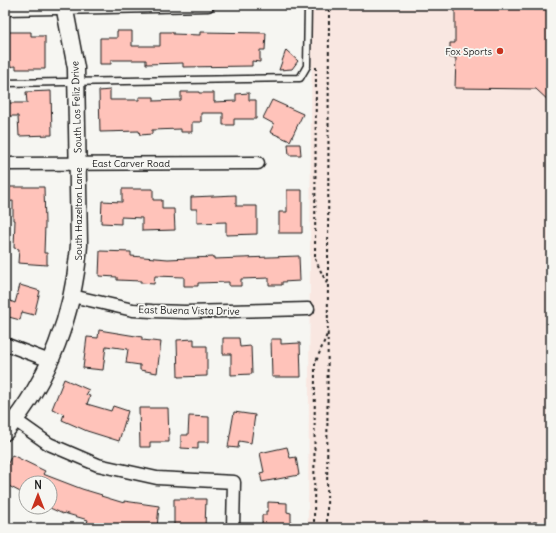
<svg xmlns="http://www.w3.org/2000/svg" width="556" height="533" font-family="Delius,sans-serif">
  <style>
    .built { fill: #f9e7e1 }
    .building { fill: #ffc3ba; stroke: #1c1c1c }
    .lines { fill: none; stroke-linecap: round; stroke-linejoin: round }
    .lane-casing { stroke: #1c1c1c; stroke-width: 9 }
    .street-casing { stroke: #1c1c1c; stroke-width: 15 }
    .secondary-casing { stroke: #1c1c1c; stroke-width: 19 }
    .path { stroke: #1c1c1c; stroke-width: 2; stroke-dasharray: 3 3; stroke-linecap: butt }
    .lane { stroke: #f6f6f2; stroke-width: 6 }
    .street { stroke: #f6f6f2; stroke-width: 12 }
    .secondary { stroke: #f6f6f2; stroke-width: 16 }
    .poi-dot { fill: #c8321e; stroke: #f6f6f2; stroke-width: 1.5 }
    .labels { text-anchor: middle; stroke-width: 3.5; stroke-linejoin: round; paint-order: stroke }
    .poi-label { font-size: 10px; fill: #1c1c1c; stroke: #f6f6f2; text-anchor: end }
    .street-label { font-size: 10px; fill: #1c1c1c; stroke: #f6f6f2 }
  </style>
  <rect width="100%" height="100%" fill="#f6f6f2"/>
  <filter id="ink" filterUnits="userSpaceOnUse"><feTurbulence type="fractalNoise" baseFrequency=".025" numOctaves="2"/><feDisplacementMap in="SourceGraphic" scale="8" xChannelSelector="R" yChannelSelector="G"/><feConvolveMatrix kernelMatrix="1 2 1 2 8 2 1 2 1" color-interpolation-filters="sRGB"/></filter>
  <g filter="url(#ink)">
    <polygon class="built" points="312,5 551,5 551,528 308,528"/>
    <g class="building">
      <polygon points="455,5 551,5 551,103 536,89 455,88 456,58 450,58 450,43 455,43"/>
      <polygon points="117,31 132,31 132,46 160,46 160,32 173,32 173,34 200,35 200,32 266,33 265,50 260,50 260,62 252,61 252,66 183,67 183,63 146,64 146,60 111,60 111,64 100,64 100,38 117,38"/>
      <polygon points="5,32 31,32 31,36 45,36 45,69 16,69 16,66 5,67"/>
      <polygon points="286,50 298,61 292,69 279,70"/>
      <polygon points="110,90 110,100 139,100 139,97 154,97 154,101 181,100 181,92 199,92 199,93 214,93 214,102 236,101 236,94 249,93 249,100 256,100 256,119 234,119 234,125 223,125 223,113 201,113 201,122 192,122 192,132 181,132 181,129 152,130 152,134 140,135 139,131 100,132 99,91"/>
      <polygon points="51,91 52,135 19,136 18,116 5,116 5,103 27,103 26,92"/>
      <polygon points="272,100 303,114 290,141 270,132 274,124 263,118"/>
      <polygon points="288,144 300,144 301,155 289,155"/>
      <polygon points="5,187 44,187 45,224 44,253 47,253 47,265 18,263 19,249 14,248 15,220 13,220 13,201 5,202"/>
      <polygon points="122,189 153,189 153,200 162,200 162,209 174,209 175,230 142,231 142,218 121,217 121,224 101,223 102,201 122,202"/>
      <polygon points="287,190 302,190 302,233 279,233 279,212 287,212"/>
      <polygon points="236,195 236,206 257,206 257,234 226,235 226,222 197,223 197,209 191,209 191,197"/>
      <polygon points="100,251 131,252 131,256 168,259 214,257 214,259 299,256 300,281 282,282 282,285 269,285 269,278 241,279 241,286 229,286 229,282 198,283 198,286 184,286 184,277 155,276 154,284 141,283 141,281 117,280 117,277 99,276"/>
      <polygon points="20,285 40,291 34,315 22,312 20,320 5,316 5,310 8,300 15,303"/>
      <polygon points="99,330 142,337 142,340 161,342 157,373 140,370 140,365 126,363 128,349 106,346 103,370 83,368 87,337 98,338"/>
      <polygon points="223,338 239,338 240,347 251,346 252,374 231,375 231,354 223,354"/>
      <polygon points="194,339 194,346 207,346 207,376 178,377 177,340"/>
      <polygon points="271,339 281,339 281,344 300,343 301,377 272,377"/>
      <polygon points="64,379 89,390 86,395 90,396 87,404 111,411 113,406 128,411 119,441 87,431 62,420 64,414 52,409"/>
      <polygon points="139,408 168,408 169,442 150,442 150,447 140,447"/>
      <polygon points="234,412 255,415 251,443 239,441 238,448 228,447"/>
      <polygon points="189,416 209,417 209,442 198,442 198,449 181,448 181,435 188,435"/>
      <polygon points="287,447 290,458 296,457 299,475 262,482 260,473 264,472 260,453"/>
      <polygon points="12,455 45,471 43,474 82,489 102,495 101,496 124,503 124,501 159,506 157,528 104,528 87,523 88,520 64,513 63,514 50,508 50,483 26,483 26,495 5,484 5,469"/>
      <polygon points="174,499 206,499 205,528 174,528"/>
      <polygon points="268,502 287,503 287,512 291,513 291,528 262,528 262,515 266,515 266,511 268,511"/>
    </g>
    <g class="lines">
      <g class="lane-casing">
        <g id="lane">
          <polyline points="5,83 300,78 307,66 308,5"/>
          <polyline points="535,526 535,528"/>
        </g>
      </g>
      <g class="street-casing">
        <g id="street">
          <polyline points="5,9 208,5"/>
          <polyline points="5,164 258,163"/>
          <polyline points="72,296 133,310 152,311 185,312 308,309"/>
          <polyline points="5,344 50,361"/>
          <polyline points="15,420 49,444 98,465 157,478 234,482 233,528"/>
        </g>
      </g>
      <g class="secondary-casing">
        <path id="secondary" d="M5,432C50,380 74,312 79,245L76,68L64,5"/>
      </g>
      <g class="path">
        <polyline points="316,67 315,259 328,286"/>
        <polyline points="314,528 315,364 328,332"/>
        <polyline points="327,528 329,5"/>
      </g>
      <use href="#lane" class="lane"/>
      <use href="#street" class="street"/>
      <use href="#secondary" class="secondary"/>
    </g>
  </g>
  <circle class="poi-dot" cx="500" cy="51" r="4"/>
  <g class="labels">
    <g class="poi-label">
      <text x="492" y="55">Fox Sports</text>
    </g>
    <g class="street-label">
      <text transform="translate(76 107) rotate(-92)" y="4">South Los Feliz Drive</text>
      <text x="131" y="167">East Carver Road</text>
      <text transform="translate(78 214) rotate(-90)" y="4">South Hazelton Lane</text>
      <text transform="translate(189 310) rotate(1)" y="4">East Buena Vista Drive</text>
    </g>
  </g>
  <rect width="556" height="533" fill="none" stroke="#f6f6f2" stroke-width="20"/>
  <rect x="10" y="10" width="536" height="513" fill="none" stroke="#1c1c1c" stroke-width="1.5" filter="url(#ink)"/>
  <g transform="translate(38 495)"><circle r="19" fill="#f6f6f2" stroke="#9f9f9c"/>
  <path d="M0-3L7 15L0 10L-7 15Z" fill="#c8321e"/>
  <text y="-6" font-size="11" font-weight="bold" text-anchor="middle" fill="#1c1c1c">N</text>
  </g>
</svg>
